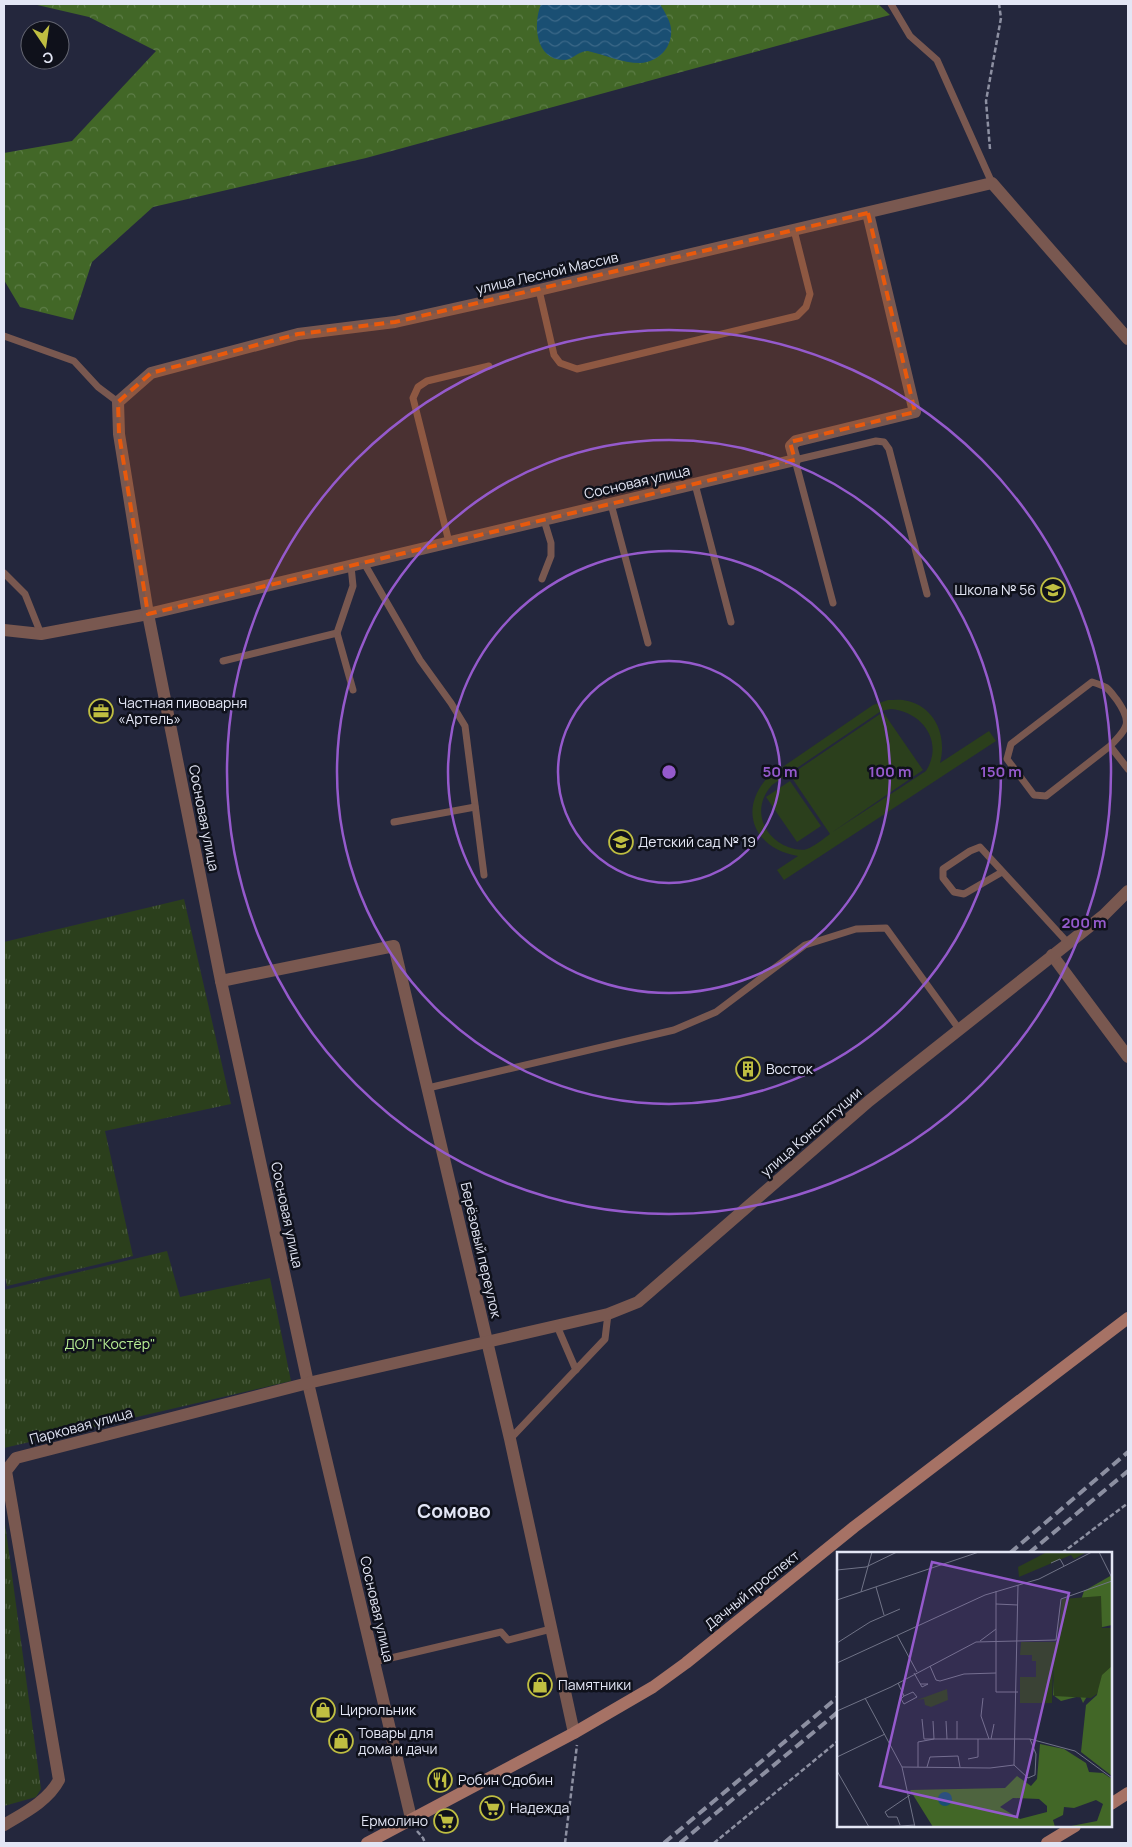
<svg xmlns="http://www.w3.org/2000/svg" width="1132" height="1847" font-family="Manrope,sans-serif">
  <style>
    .grass { fill: #2b3f1c; fill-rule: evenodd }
    .forest { fill: url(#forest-crowns) }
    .park { fill: url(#park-tufts) }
    .water { fill: url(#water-waves) }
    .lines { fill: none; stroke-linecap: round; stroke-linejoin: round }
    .path { stroke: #8d90a2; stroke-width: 2.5; stroke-dasharray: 5 2.5; stroke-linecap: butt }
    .lane { stroke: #795850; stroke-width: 7 }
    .street { stroke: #795850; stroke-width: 12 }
    .secondary { stroke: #a67265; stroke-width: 12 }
    .rail { stroke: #8c8fa1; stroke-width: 4; stroke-dasharray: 10 5; stroke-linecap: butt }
    .marked { fill: #e8590c; fill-opacity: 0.2; stroke: #e8590c; stroke-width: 4; stroke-dasharray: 10 6; stroke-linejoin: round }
    .ring { fill: none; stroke: #955acc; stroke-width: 2.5 }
    .labels { text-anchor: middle; stroke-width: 5; stroke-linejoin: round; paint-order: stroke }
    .street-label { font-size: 14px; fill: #e3e6f5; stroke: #0f111b }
    .poi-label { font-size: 14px; fill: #e3e6f5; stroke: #0f111b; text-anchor: start }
    .park-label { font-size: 14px; fill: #b8ef94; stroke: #0f111b }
    .district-label { font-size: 19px; font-weight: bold; fill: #e3e6f5; stroke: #0f111b }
    .inset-road { fill: none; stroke: #707387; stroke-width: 1 }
    .view { fill: #955acc; fill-opacity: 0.15; stroke: #955acc; stroke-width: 2.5 }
    .inset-edge { fill: none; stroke: #e3e6f5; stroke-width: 2.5 }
    .centre { fill: #955acc; stroke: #0f111b; stroke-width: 2.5 }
    .ring-label { font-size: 15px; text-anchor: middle; font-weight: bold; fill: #955acc; stroke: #0f111b; stroke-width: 5; stroke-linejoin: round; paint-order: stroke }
  </style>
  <defs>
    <pattern id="forest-crowns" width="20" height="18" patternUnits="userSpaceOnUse" patternTransform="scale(1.25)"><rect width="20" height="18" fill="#426727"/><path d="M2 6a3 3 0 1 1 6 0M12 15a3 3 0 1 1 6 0" fill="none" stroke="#5d7d47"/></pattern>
    <pattern id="park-tufts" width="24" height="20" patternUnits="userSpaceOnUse" patternTransform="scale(1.25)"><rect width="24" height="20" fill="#2b3f1c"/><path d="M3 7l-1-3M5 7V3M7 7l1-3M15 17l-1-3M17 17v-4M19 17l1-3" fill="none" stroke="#4a5b3e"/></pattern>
    <pattern id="water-waves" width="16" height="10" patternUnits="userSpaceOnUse" patternTransform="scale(1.25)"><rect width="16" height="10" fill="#1a4f73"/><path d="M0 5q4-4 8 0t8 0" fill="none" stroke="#3b6888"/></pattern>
  </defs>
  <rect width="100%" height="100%" fill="#24273d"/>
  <g class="grass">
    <path d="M888,700C894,700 901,699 908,701C936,708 947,737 940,763L989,731L996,741L784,880L777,870L798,856C755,849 737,811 768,777L873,705ZM891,709C923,712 944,742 926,771L831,833L923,770L883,712L790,775L830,834C823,839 815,846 807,849C801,851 794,849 788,847C761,836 752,807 772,785L881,711Z"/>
    <polygon points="790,781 821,826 797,842 766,797"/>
  </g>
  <polygon class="forest" points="33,4 878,4 890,15 366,158 153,207 92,262 73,320 20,307 4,280 4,153 72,141 156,51 89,17"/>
  <g class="park">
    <polygon points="184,899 231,1104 105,1131 133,1256 7,1286 4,1273 4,942"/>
    <polygon points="167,1251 180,1297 270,1278 291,1381 4,1448 4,1290"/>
    <polygon points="4,1516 41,1789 36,1797 4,1806"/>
  </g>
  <path class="water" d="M541,4H660C664,11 670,20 671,28C673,47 659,62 640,63C622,63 605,55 588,51C580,50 572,60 564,60C535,60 533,24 541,4Z"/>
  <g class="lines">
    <g class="path">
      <polyline points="990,149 986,101 1001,18 999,4"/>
      <polyline points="1062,1553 1128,1503"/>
      <polyline points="417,1831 423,1838 425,1843"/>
      <polyline points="565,1843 577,1745"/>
      <polyline points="714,1843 838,1741"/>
    </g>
    <g class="lane">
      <polyline points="891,4 910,36 937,60 992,183"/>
      <polyline points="539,290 554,355 560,363 577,369 797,316 806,307 810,294 794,230"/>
      <polyline points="4,336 74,361 98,387 118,402"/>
      <polyline points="695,484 731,622"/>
      <polyline points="611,504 648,643"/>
      <polyline points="449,542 413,398 418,387 427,381 489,366"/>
      <polyline points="364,563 420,660 451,703 465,726 484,875"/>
      <polyline points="351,566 353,586 337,633 353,690"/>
      <polyline points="4,573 25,594 41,634"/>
      <polyline points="542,579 551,556 551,543 544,520"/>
      <polyline points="833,603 795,460 876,441 884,442 889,449 927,594"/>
      <polyline points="223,661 337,633"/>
      <path d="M1110,746C1129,727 1132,722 1117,700C1107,687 1108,687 1092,682L1011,744L1007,759L1034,795L1046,796L1110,746L1128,769"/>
      <polyline points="394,822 475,807"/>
      <polyline points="1002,872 964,894 954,892 943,878 943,869 970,851 980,847 1068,943"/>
      <polyline points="428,1088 674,1030 716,1012 805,945 856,929 886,928 959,1029"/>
      <polyline points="557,1326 576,1370"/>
      <polyline points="510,1439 605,1339 608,1314"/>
      <polyline points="374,1662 501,1632 508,1640 551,1629"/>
    </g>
    <g class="street">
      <polyline points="4,630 41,634 148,614 795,460 791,446 796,441 915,412 868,213"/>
      <polyline points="1052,955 1128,1057"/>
      <polyline points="221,981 394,946 510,1439 574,1733"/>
      <polyline points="411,1818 308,1383 221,981 148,614 119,434 118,402 151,373 298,334 395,322 539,290 992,183 1128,339"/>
      <path d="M4,1825C24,1813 48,1801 59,1780L6,1471L16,1458L308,1383L608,1314L638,1302L869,1101L1104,915L1128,891"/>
    </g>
    <g class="secondary">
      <polyline points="1111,1804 1128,1793"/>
      <polyline points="367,1843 574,1733 653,1687 686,1663 854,1527 1128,1318"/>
      <polyline points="1047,1843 1075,1826"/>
    </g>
    <g class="rail">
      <polyline points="1010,1553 1128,1452"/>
      <polyline points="1029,1553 1128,1471"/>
      <polyline points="664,1843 838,1697"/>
      <polyline points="680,1843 838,1712"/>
    </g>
  </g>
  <path class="marked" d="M868,213L915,412L790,442L795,460L148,614L119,434L118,402L151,373L298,334L395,322Z"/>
  <g class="ring">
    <circle cx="669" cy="772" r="111"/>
    <circle cx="669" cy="772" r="221"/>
    <circle cx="669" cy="772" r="332"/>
    <circle cx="669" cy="772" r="442"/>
  </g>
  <defs>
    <g id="school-ring" transform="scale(1.25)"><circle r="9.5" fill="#0f111b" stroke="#bfbe41" stroke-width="1.5"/><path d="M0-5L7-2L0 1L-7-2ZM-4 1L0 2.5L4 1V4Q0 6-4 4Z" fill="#bfbe41"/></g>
    <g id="office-ring" transform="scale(1.25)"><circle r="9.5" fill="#0f111b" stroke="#bfbe41" stroke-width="1.5"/><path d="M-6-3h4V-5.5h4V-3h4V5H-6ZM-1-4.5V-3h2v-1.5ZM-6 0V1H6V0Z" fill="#bfbe41"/></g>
    <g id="building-ring" transform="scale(1.25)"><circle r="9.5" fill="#0f111b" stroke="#bfbe41" stroke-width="1.5"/><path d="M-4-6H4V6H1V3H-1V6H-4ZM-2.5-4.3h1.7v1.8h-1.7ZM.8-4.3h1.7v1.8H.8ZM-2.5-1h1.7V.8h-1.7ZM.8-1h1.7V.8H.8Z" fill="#bfbe41"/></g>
    <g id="shop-ring" transform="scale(1.25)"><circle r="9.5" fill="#0f111b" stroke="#bfbe41" stroke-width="1.5"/><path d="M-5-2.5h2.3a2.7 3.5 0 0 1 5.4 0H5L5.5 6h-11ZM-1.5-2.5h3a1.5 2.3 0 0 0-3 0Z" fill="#bfbe41"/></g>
    <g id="restaurant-ring" transform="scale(1.25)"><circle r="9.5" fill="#0f111b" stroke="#bfbe41" stroke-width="1.5"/><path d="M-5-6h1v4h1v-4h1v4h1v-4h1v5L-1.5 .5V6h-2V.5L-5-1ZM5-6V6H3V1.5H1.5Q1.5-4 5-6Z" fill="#bfbe41"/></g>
    <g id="supermarket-ring" transform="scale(1.25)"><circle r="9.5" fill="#0f111b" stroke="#bfbe41" stroke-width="1.5"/><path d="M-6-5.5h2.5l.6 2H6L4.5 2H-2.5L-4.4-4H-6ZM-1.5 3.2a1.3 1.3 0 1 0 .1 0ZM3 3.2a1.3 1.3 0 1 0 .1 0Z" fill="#bfbe41"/></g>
  </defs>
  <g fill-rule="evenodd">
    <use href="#school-ring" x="1053" y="590"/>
    <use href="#office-ring" x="101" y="711"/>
    <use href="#school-ring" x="621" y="842"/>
    <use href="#building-ring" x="748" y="1069"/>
    <use href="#shop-ring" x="540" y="1685"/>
    <use href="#shop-ring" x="323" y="1710"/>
    <use href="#shop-ring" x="341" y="1741"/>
    <use href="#restaurant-ring" x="440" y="1780"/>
    <use href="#supermarket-ring" x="492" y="1808"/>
    <use href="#supermarket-ring" x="446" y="1821"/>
  </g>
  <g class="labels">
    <g class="street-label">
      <text transform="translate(547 273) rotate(-13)" y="5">улица Лесной Массив</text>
      <text transform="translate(637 482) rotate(-13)" y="5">Сосновая улица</text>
      <text transform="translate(204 818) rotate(79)" y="5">Сосновая улица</text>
      <text transform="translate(811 1132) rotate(-41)" y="5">улица Конституции</text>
      <text transform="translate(287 1215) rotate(78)" y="5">Сосновая улица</text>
      <text transform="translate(481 1250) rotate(77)" y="5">Берёзовый переулок</text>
      <text transform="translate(81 1426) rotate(-15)" y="5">Парковая улица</text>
      <text transform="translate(752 1590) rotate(-39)" y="5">Дачный проспект</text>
      <text transform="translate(377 1609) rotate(77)" y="5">Сосновая улица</text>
    </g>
    <g class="poi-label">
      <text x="1036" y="595" text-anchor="end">Школа № 56</text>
      <text x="118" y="708">Частная пивоварня<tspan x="118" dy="16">«Артель»</tspan></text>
      <text x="638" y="847">Детский сад № 19</text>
      <text x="766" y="1074">Восток</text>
      <text x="558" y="1690">Памятники</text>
      <text x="340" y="1715">Цирюльник</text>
      <text x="358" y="1738">Товары для<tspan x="358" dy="16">дома и дачи</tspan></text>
      <text x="458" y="1785">Робин Сдобин</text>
      <text x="510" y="1813">Надежда</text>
      <text x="428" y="1826" text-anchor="end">Ермолино</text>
    </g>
    <g class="park-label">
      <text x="110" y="1349">ДОЛ "Костёр"</text>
    </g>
    <g class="district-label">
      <text x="454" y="1518">Сомово</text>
    </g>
  </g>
  <g transform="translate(837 1552)">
    <rect width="275" height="275" fill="#24273d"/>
    <path d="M110,137L111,148L94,155L88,153L87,147L80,148Z" fill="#2b3f1c"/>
    <path d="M275,23V73L261,76L244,48L247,39ZM275,95V224L244,200L249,153L260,143L262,125L246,151L243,144L224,149L216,143L219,99ZM203,192L227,197L249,211L252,220L266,221L275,227V275H229L260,269L266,252L259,248L237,256L227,255L226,263L216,268L218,275H96L73,238L168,236L180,224L194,234L200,227ZM176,246L202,247L210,254V260L183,267L163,255Z" fill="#426727" fill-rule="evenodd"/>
    <path d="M210,0H250L237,7L234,3L182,25L181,15ZM264,44L265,76H275V114L265,123L260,142L254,146L217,144L216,109L215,151H183V125H199V109H195V103H183L184,90H221L225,47Z" fill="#2b3f1c"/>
    <path d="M101 247a7 7 0 1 1 14 0a7 7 0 1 1-14 0Z" fill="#1a4f73"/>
    <path class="inset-road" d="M262,0L275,26M214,11L223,7L227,14M0,18L29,15L60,0M39,35L47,63M159,39V140H181M24,40L35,0M0,48L142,0M159,52L181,53M60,83L80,120M143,89L159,77M0,91L33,70L63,57M0,111L148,43L202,27L255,0M93,114L99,128L103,129L127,122L159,121M77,121L85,135L91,132H83M61,131L67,144L76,140L80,145L67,152L64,147L67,144M28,146L65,215L78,275M146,146L144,164L152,187M0,159L54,135L139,90L219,88L224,47L275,29M85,167L87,187H193L238,199L275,226M96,169L97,187M109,169L110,187M120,169V187M154,187L157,172M0,205L48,182M131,207L141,205V187M177,213L181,33M177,213L191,226L198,223L199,202L193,187M65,215L153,216L177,213M81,215V190L97,187M90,215L93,205L121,204L123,215M0,219L32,275M63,273L60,265H51L48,260L73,243M49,275L78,273"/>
    <path class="view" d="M95,10L232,41L180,265L43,234Z"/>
    <rect width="275" height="275" class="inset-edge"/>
  </g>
  <circle cx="669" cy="772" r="8" class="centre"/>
  <g class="ring-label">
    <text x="780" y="777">50 m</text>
    <text x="890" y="777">100 m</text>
    <text x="1001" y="777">150 m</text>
    <text x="1084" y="928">200 m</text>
  </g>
  <rect width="1132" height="1847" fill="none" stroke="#e3e6f5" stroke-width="10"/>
  <g transform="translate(45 45) rotate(167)"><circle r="24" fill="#0f111b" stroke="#646672"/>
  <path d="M0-4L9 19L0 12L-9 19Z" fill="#bfbe41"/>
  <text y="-8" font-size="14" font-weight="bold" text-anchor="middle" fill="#e3e6f5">С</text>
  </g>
</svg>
